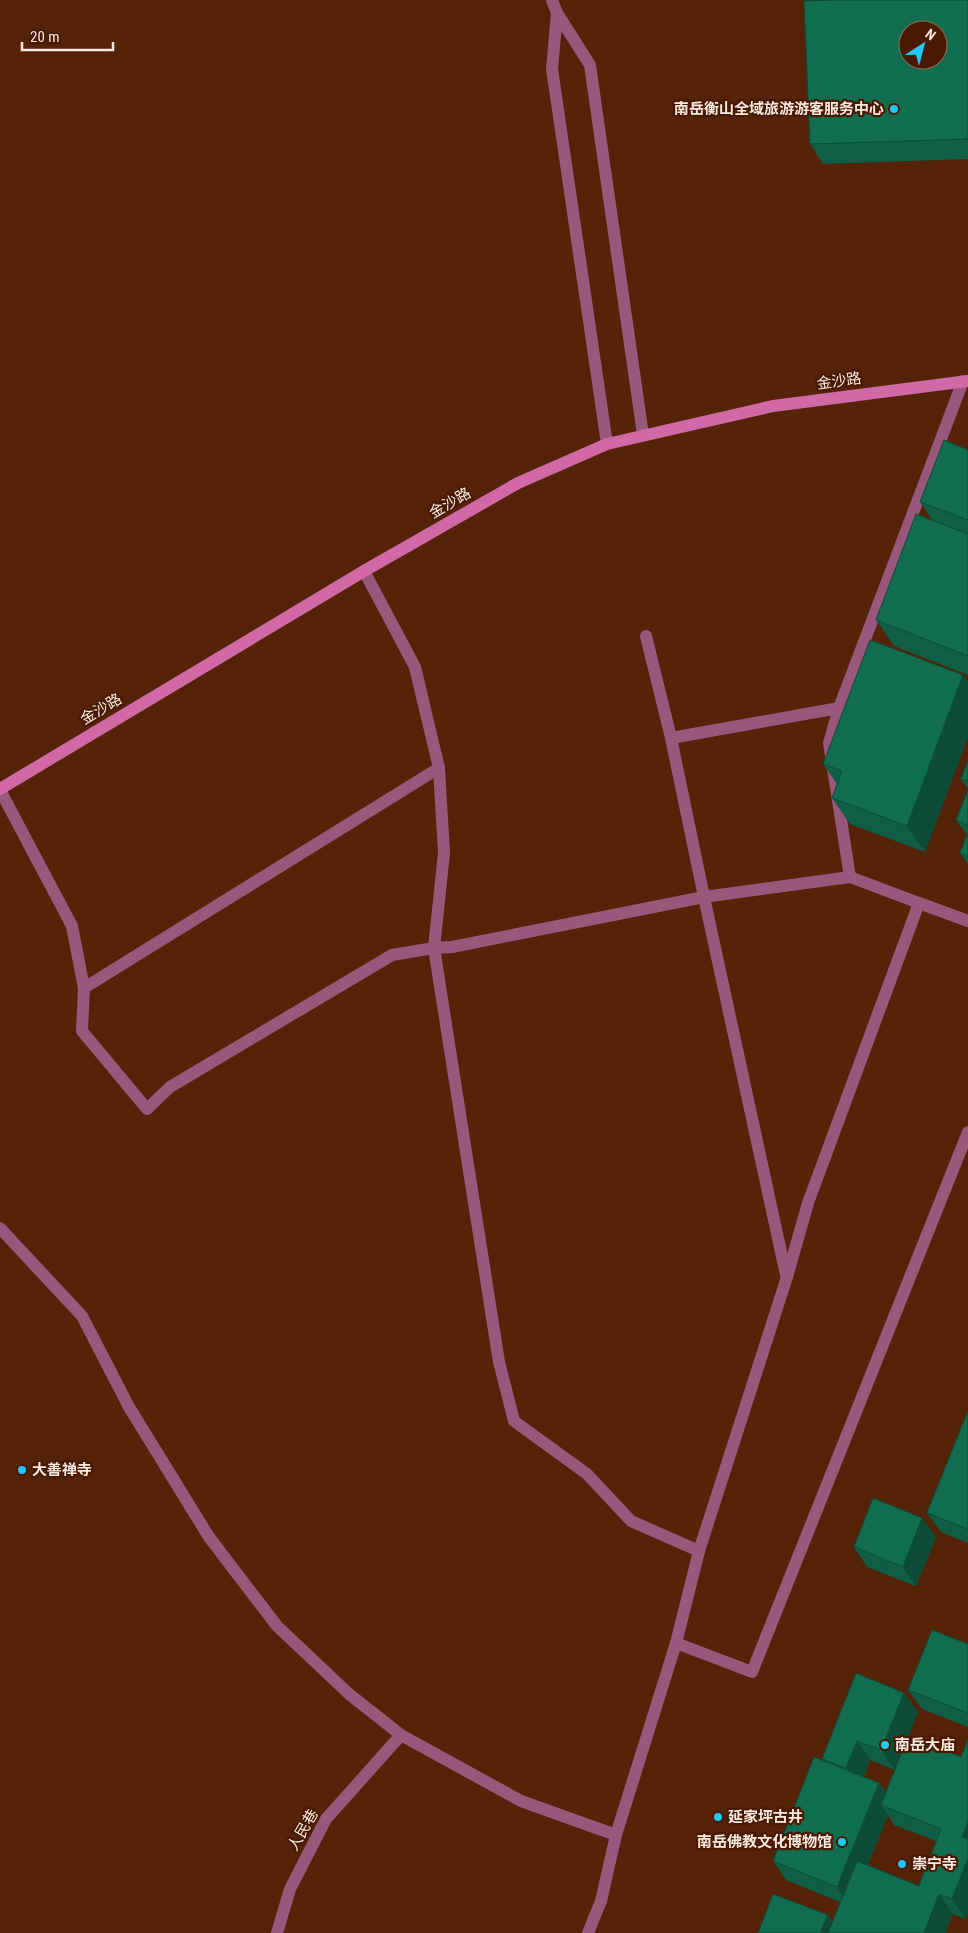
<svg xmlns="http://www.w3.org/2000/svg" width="968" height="1933" font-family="'Roboto Condensed','Noto Sans SC',sans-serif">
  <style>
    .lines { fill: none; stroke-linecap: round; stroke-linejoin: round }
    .service { stroke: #98587c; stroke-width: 12 }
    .minor { stroke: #98587c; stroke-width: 12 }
    .secondary { stroke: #d069a5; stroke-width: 12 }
    .wall { fill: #0f5e45; fill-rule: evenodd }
    .shaded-wall { fill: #0c4c38 }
    .building { fill: #116d50; stroke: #0c4c38; fill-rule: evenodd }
    .poi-dot { fill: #20c9fd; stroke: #491900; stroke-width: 2 }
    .labels { text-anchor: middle; stroke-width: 4.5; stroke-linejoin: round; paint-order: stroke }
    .poi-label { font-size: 15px; font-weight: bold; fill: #faeae2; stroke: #491900; text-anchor: start }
    .street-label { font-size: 15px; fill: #faeae2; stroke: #491900 }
  </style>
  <rect width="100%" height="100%" fill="#542308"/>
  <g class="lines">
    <g class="service">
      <polyline points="552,0 557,13 590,65 643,435"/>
      <polyline points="557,13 552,69 607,444"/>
      <polyline points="277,1933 290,1889 326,1819 401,1735"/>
    </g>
    <g class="minor">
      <polyline points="364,571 415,667 439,768 444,853 434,948 499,1362 514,1421 587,1474 631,1521 699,1551"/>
      <polyline points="646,636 671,738"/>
      <polyline points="0,790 72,926 84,988 82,1031 147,1109 170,1087 392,955 434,948 452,947 704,897 850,877"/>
      <polyline points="919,903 968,921"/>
      <polyline points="84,988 439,768"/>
      <polyline points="0,1228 82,1316 129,1407 209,1537 277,1626 349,1694 401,1735 521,1801 616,1835"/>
      <polyline points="786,1275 704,897 671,738 839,708"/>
      <polyline points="676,1643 752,1672 968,1132"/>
      <polyline points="588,1933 601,1901 616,1835 676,1643 699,1551 787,1277 808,1203 919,903 850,877 829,743 839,708 963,381"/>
    </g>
    <polyline class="secondary" points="0,789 364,571 518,483 607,444 773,406 968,381"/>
  </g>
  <g class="wall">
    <polygon points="968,0 968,159 823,164 810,144"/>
    <polygon points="968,450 968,675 894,646 876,620 933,521 920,502"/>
    <polygon points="963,675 968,682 968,737 925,852 850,824 832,798 837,784 823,764"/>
    <polygon points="968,760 968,789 961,779"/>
    <polygon points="968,790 968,864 960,853 967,835 956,820"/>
    <polygon points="968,1411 968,1543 941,1532 927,1513"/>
    <polygon points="936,1537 916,1586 867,1567 854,1547"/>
    <polygon points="968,1644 968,1727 922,1709 908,1690"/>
    <path d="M904,1693L918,1712L908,1736L961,1757L968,1739V1912L965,1919L953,1914L945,1933H758L828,1915L833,1922L840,1902L786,1880L773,1861L823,1760L822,1759ZM870,1760L895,1770L886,1792L879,1783L864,1777ZM888,1815L894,1825L936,1841L919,1886L868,1865Z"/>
  </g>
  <g class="shaded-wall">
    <polygon points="963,675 968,682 968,737 925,852 907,826"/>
    <polygon points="922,1518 936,1537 916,1586 903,1567"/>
    <polygon points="904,1693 918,1712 895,1770 881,1750"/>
    <polygon points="857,1741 870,1760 859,1787 846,1768"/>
    <polygon points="879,1783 893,1802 881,1805 888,1815 851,1907 837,1887"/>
    <polygon points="968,1821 968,1845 962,1837"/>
    <polygon points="968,1858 968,1912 965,1919 952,1899"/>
    <polygon points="939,1894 953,1914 945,1933 924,1933"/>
    <polygon points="828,1915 840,1933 820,1933"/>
  </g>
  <g class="building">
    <path d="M838,0H968V139L810,144L804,1ZM908,30H938V60H908Z"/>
    <polygon points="944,440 968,450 968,520 920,502"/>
    <polygon points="916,514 968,534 968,656 876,620"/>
    <polygon points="870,640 963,675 907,826 832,798 842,771 823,764"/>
    <polygon points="968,760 968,781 961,779"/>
    <polygon points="968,790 968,825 956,820"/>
    <polygon points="968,832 968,856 960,853"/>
    <polygon points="968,1411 968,1529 927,1513"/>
    <polygon points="873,1498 922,1518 903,1567 854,1547"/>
    <polygon points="932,1630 968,1644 968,1713 908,1690"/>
    <polygon points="856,1673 904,1693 881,1750 857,1741 846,1768 822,1759"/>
    <polygon points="908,1736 961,1757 968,1739 968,1821 962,1837 968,1839 968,1858 952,1899 939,1894 924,1933 828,1933 857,1861 919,1886 941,1829 881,1805"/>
    <polygon points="814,1757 879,1783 837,1887 773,1861"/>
    <polygon points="773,1894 828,1915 820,1933 758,1933"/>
  </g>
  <g class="poi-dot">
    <circle cx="894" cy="109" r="5"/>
    <circle cx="22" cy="1470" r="5"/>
    <circle cx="885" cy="1745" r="5"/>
    <circle cx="718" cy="1817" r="5"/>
    <circle cx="842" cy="1842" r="5"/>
    <circle cx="902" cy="1864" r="5"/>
  </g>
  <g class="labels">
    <g class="poi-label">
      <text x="884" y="114" text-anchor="end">南岳衡山全域旅游游客服务中心</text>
      <text x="32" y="1475">大善禅寺</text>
      <text x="895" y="1750">南岳大庙</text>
      <text x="728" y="1822">延家坪古井</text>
      <text x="832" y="1847" text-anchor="end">南岳佛教文化博物馆</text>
      <text x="912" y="1869">崇宁寺</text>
    </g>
    <g class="street-label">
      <text transform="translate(839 381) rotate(-8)" y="5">金沙路</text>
      <text transform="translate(450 503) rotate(-30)" y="5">金沙路</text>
      <text transform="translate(101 709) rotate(-31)" y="5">金沙路</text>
      <text transform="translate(303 1830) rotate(-60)" y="5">人民巷</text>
    </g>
  </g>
  <g transform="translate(923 45) rotate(36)"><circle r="24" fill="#491900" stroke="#906d5a"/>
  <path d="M0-4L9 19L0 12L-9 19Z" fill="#20c9fd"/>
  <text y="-8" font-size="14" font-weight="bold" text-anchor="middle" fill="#faeae2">N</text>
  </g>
  <path d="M22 42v8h91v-8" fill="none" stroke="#faeae2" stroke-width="2.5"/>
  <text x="30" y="42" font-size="15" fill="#faeae2" stroke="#491900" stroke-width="4" paint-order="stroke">20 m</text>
</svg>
